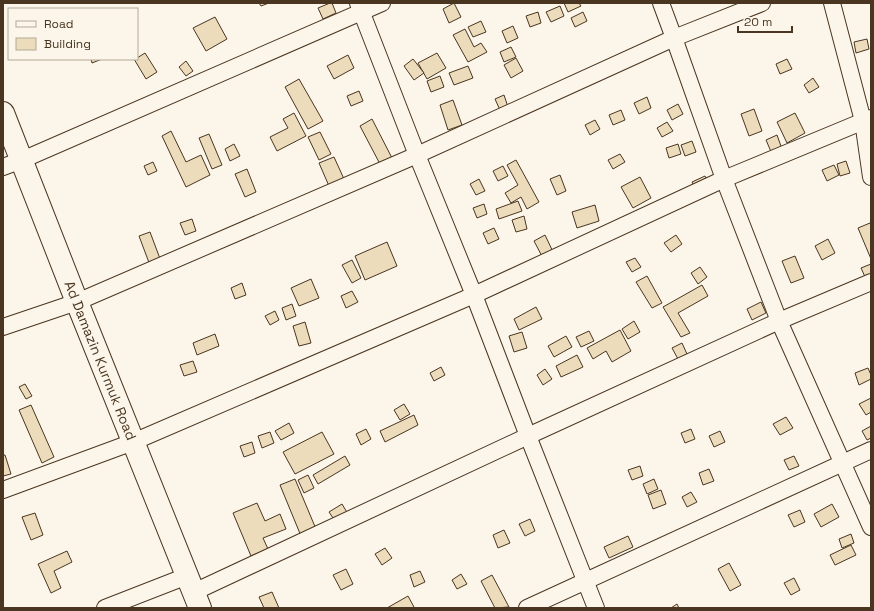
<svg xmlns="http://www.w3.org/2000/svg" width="874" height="611" font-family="'Space Grotesk',sans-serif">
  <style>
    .building { fill: #ecdcbc; stroke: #4a3520 }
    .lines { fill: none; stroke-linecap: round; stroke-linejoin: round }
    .minor-casing { stroke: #4a3520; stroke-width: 18 }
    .trunk-casing { stroke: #4a3520; stroke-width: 24 }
    .minor { stroke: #fbf6e9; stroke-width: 16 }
    .trunk { stroke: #fbf6e9; stroke-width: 22 }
    .labels { text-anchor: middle; stroke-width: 3; stroke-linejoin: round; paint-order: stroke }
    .street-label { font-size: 14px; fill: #4a3520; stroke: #fbf6e9 }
  </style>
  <rect width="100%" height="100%" fill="#fbf6e9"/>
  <g class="building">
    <polygon points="259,3 269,3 261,6"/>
    <polygon points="330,3 332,3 336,13 323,19 318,8"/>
    <polygon points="454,3 461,17 449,23 443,9"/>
    <polygon points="564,3 579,3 581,6 568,12"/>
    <polygon points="560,6 564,16 551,22 546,12"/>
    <polygon points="538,12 541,23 530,27 526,16"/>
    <polygon points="583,12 587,21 575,27 571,18"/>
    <polygon points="215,17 227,39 206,51 193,28"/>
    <polygon points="481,21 486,32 473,37 468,27"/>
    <polygon points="513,26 518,38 507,43 502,31"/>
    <polygon points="465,29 474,47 481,43 487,52 468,62 453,35"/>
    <polygon points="867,39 869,49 856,53 854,42"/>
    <polygon points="511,47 516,57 504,62 500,52"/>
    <polygon points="145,53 157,72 146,79 134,59 137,59 137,58"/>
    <polygon points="437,53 446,68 427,79 418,63"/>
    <polygon points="348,55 354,68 334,79 327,66"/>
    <polygon points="516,58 523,71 511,78 504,65"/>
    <polygon points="91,59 102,59 92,63"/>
    <polygon points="413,59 424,73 414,80 404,66"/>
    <polygon points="787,59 792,69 780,74 776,64"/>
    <polygon points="186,61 193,71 186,76 179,67"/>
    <polygon points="468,66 473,78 454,85 449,73"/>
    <polygon points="440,76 444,87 431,92 427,81"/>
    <polygon points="813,78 819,87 809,93 804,85"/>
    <polygon points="299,79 323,121 308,129 285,87"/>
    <polygon points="359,91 363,101 351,106 347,96"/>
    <polygon points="504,95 508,107 500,110 495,99"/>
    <polygon points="647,97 651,108 639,114 634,103"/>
    <polygon points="453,100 462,125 448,130 440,105"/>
    <polygon points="678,104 683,114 672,120 667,110"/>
    <polygon points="754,109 762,131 749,136 741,114"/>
    <polygon points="621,110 625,120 613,125 609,115"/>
    <polygon points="294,113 306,136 277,151 270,137 288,128 283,119"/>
    <polygon points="795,113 805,133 787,143 777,122"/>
    <polygon points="372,119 392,158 380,164 360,126"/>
    <polygon points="595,120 600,129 590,135 585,125"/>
    <polygon points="667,122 673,131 662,137 657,128"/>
    <polygon points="171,131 186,162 201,155 210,175 186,187 162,136"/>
    <polygon points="320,132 331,154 319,160 308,137"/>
    <polygon points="209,134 222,165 212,169 199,138"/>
    <polygon points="777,135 782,149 772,154 766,140"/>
    <polygon points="692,141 696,152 685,156 681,145"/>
    <polygon points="234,144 240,156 230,161 225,149"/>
    <polygon points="678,144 681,154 669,158 666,148"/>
    <polygon points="620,154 625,162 613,169 608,160"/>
    <polygon points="334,157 344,179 329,186 319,163"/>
    <polygon points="516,160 539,202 527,209 521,197 511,203 505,193 518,185 507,165"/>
    <polygon points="846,161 850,173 840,176 837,164"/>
    <polygon points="153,162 157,171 148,175 144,166"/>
    <polygon points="834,165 839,175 827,181 822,170"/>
    <polygon points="503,166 508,176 498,181 493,171"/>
    <polygon points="247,169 256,192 245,197 235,174"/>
    <polygon points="560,175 566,191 557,195 550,179"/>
    <polygon points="705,176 709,184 696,190 692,182"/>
    <polygon points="640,177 651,198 633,208 621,187"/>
    <polygon points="479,179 485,191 476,195 470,184"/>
    <polygon points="518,201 522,211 499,219 496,209"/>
    <polygon points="484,204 487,214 477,218 473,208"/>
    <polygon points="595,205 599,221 577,228 572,212"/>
    <polygon points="524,216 527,229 516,232 512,220"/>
    <polygon points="192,219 196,231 185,235 180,223"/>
    <polygon points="870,223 871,226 871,259 858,228"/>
    <polygon points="494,228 499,239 488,244 483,233"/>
    <polygon points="150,232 162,264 151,268 139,236"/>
    <polygon points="545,235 555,256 545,262 534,241"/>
    <polygon points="676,235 682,244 671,252 664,243"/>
    <polygon points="828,239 835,253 822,260 815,246"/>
    <polygon points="387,242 397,266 365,280 355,256"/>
    <polygon points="795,256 804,278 791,283 782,261"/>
    <polygon points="635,258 641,267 632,272 626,262"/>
    <polygon points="352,260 361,278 352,283 342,265"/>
    <polygon points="871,264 871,277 866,279 861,268"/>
    <polygon points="700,267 707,277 698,284 691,273"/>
    <polygon points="647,276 662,303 652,308 636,282"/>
    <polygon points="311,279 319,298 299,306 291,288"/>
    <polygon points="242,283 246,295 235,299 231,288"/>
    <polygon points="702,285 708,296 678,313 690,333 681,337 663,307"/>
    <polygon points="352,291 358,302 346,308 341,296"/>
    <polygon points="761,302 766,313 752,320 747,309"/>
    <polygon points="292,304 296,316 286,320 282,308"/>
    <polygon points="536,307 542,319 519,330 514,319"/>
    <polygon points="275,311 279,320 270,325 265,316"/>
    <polygon points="634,321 640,332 628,339 622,329"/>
    <polygon points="305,322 311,343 299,346 293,326"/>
    <polygon points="620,330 631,351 612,362 606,351 593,359 587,348"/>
    <polygon points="589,331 594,341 581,347 576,337"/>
    <polygon points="522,332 527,348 514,352 509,336"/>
    <polygon points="215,334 219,346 197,355 193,343"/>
    <polygon points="566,336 572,347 554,357 548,346"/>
    <polygon points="682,343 687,354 678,359 672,348"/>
    <polygon points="577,355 583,367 561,377 556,366"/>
    <polygon points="193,361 197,372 184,376 180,365"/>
    <polygon points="441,367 445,375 434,381 430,373"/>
    <polygon points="868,368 871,375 871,379 859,385 855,373"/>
    <polygon points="545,369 552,379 543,385 537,375"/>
    <polygon points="25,384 32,396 26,399 19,387"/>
    <polygon points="871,398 871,412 866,415 859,404"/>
    <polygon points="404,404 410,414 400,420 394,410"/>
    <polygon points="31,405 54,457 42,463 19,410"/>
    <polygon points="414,415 418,425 385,442 380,431"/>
    <polygon points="786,417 793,428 780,435 773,424"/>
    <polygon points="289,423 294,433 281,440 275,431"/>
    <polygon points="871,426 871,438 867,440 862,431"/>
    <polygon points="366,429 371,439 361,445 356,434"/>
    <polygon points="691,429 695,439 685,443 681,433"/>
    <polygon points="720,431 725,442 714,447 709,436"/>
    <polygon points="270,432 274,443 262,448 258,436"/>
    <polygon points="322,432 334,454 295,474 283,452"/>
    <polygon points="252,442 255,453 244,457 240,446"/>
    <polygon points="3,455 5,455 11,474 3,476"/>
    <polygon points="345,456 350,465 318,484 313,475"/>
    <polygon points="794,456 799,466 789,470 784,460"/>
    <polygon points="640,466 643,476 632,480 628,470"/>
    <polygon points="709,469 714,481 703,485 699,473"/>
    <polygon points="308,475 314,488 304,493 298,480"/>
    <polygon points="295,479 316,529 301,536 280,485"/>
    <polygon points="654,479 658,489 647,494 643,484"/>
    <polygon points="661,490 666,504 653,509 648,495"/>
    <polygon points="691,492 697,502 687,507 682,497"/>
    <polygon points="257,503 265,521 280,514 286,529 263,538 268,549 251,556 233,513"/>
    <polygon points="342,504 348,514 335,521 329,512"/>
    <polygon points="832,504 839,517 821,527 814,514"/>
    <polygon points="800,510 805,522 794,527 788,515"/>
    <polygon points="35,513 43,535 31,540 22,517"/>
    <polygon points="530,519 535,531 525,536 519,524"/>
    <polygon points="504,530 510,543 498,548 493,535"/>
    <polygon points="851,534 854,543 842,548 839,539"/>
    <polygon points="628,536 633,547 609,558 604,547"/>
    <polygon points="851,545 856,555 835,565 830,555"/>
    <polygon points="385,548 392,558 382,565 375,554"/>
    <polygon points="67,551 72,562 54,571 61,588 51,593 38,564"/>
    <polygon points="729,563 741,585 730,591 718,569"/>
    <polygon points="346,569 353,584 341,590 333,575"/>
    <polygon points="420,571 425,582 414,587 410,575"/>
    <polygon points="461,574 467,584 457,589 452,580"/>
    <polygon points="492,575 509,607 495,608 481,581"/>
    <polygon points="794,578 800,590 791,595 784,583"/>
    <polygon points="272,592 279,608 264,608 259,597"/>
    <polygon points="408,596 414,607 412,608 387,608"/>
    <polygon points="677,604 679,608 671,608"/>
  </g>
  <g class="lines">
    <g class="minor-casing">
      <g id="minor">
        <polyline points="358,3 417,155 474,295 528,436 596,608"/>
        <polyline points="661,3 674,38 724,179 779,321 871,527"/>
        <polyline points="832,3 863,121 871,177"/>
        <polyline points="3,167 22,160 382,3"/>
        <polyline points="3,327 77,302 417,155 674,38 762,3"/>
        <polyline points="3,490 133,442 474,295 724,179 871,118"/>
        <polyline points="194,592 528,436 779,321 871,282"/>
        <polyline points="105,608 187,576"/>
        <polyline points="527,608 871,450"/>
      </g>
    </g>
    <g class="trunk-casing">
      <g id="trunk">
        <path id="s1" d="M3,113L77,302L200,608"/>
      </g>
    </g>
    <use href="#minor" class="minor"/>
    <use href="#trunk" class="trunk"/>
  </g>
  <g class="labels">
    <g class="street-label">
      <text dy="5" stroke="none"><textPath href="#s1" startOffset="266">Ad Damazin Kurmuk Road</textPath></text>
    </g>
  </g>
  <rect width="874" height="611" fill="none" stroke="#4a3520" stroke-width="8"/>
  <rect x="8" y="8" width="130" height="52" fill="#fbf6e9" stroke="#b4a999"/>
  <rect x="16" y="21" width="20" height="6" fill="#fbf6e9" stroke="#b4a999"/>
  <text x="44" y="28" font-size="12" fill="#4a3520">Road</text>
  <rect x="16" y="38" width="20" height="12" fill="#ecdcbc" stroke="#b4a999"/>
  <text x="44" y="48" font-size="12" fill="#4a3520">Building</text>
  <path d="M738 26v6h54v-6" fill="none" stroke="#4a3520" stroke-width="2"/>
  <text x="744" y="26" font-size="12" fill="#4a3520" stroke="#fbf6e9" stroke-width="3" paint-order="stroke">20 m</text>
</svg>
